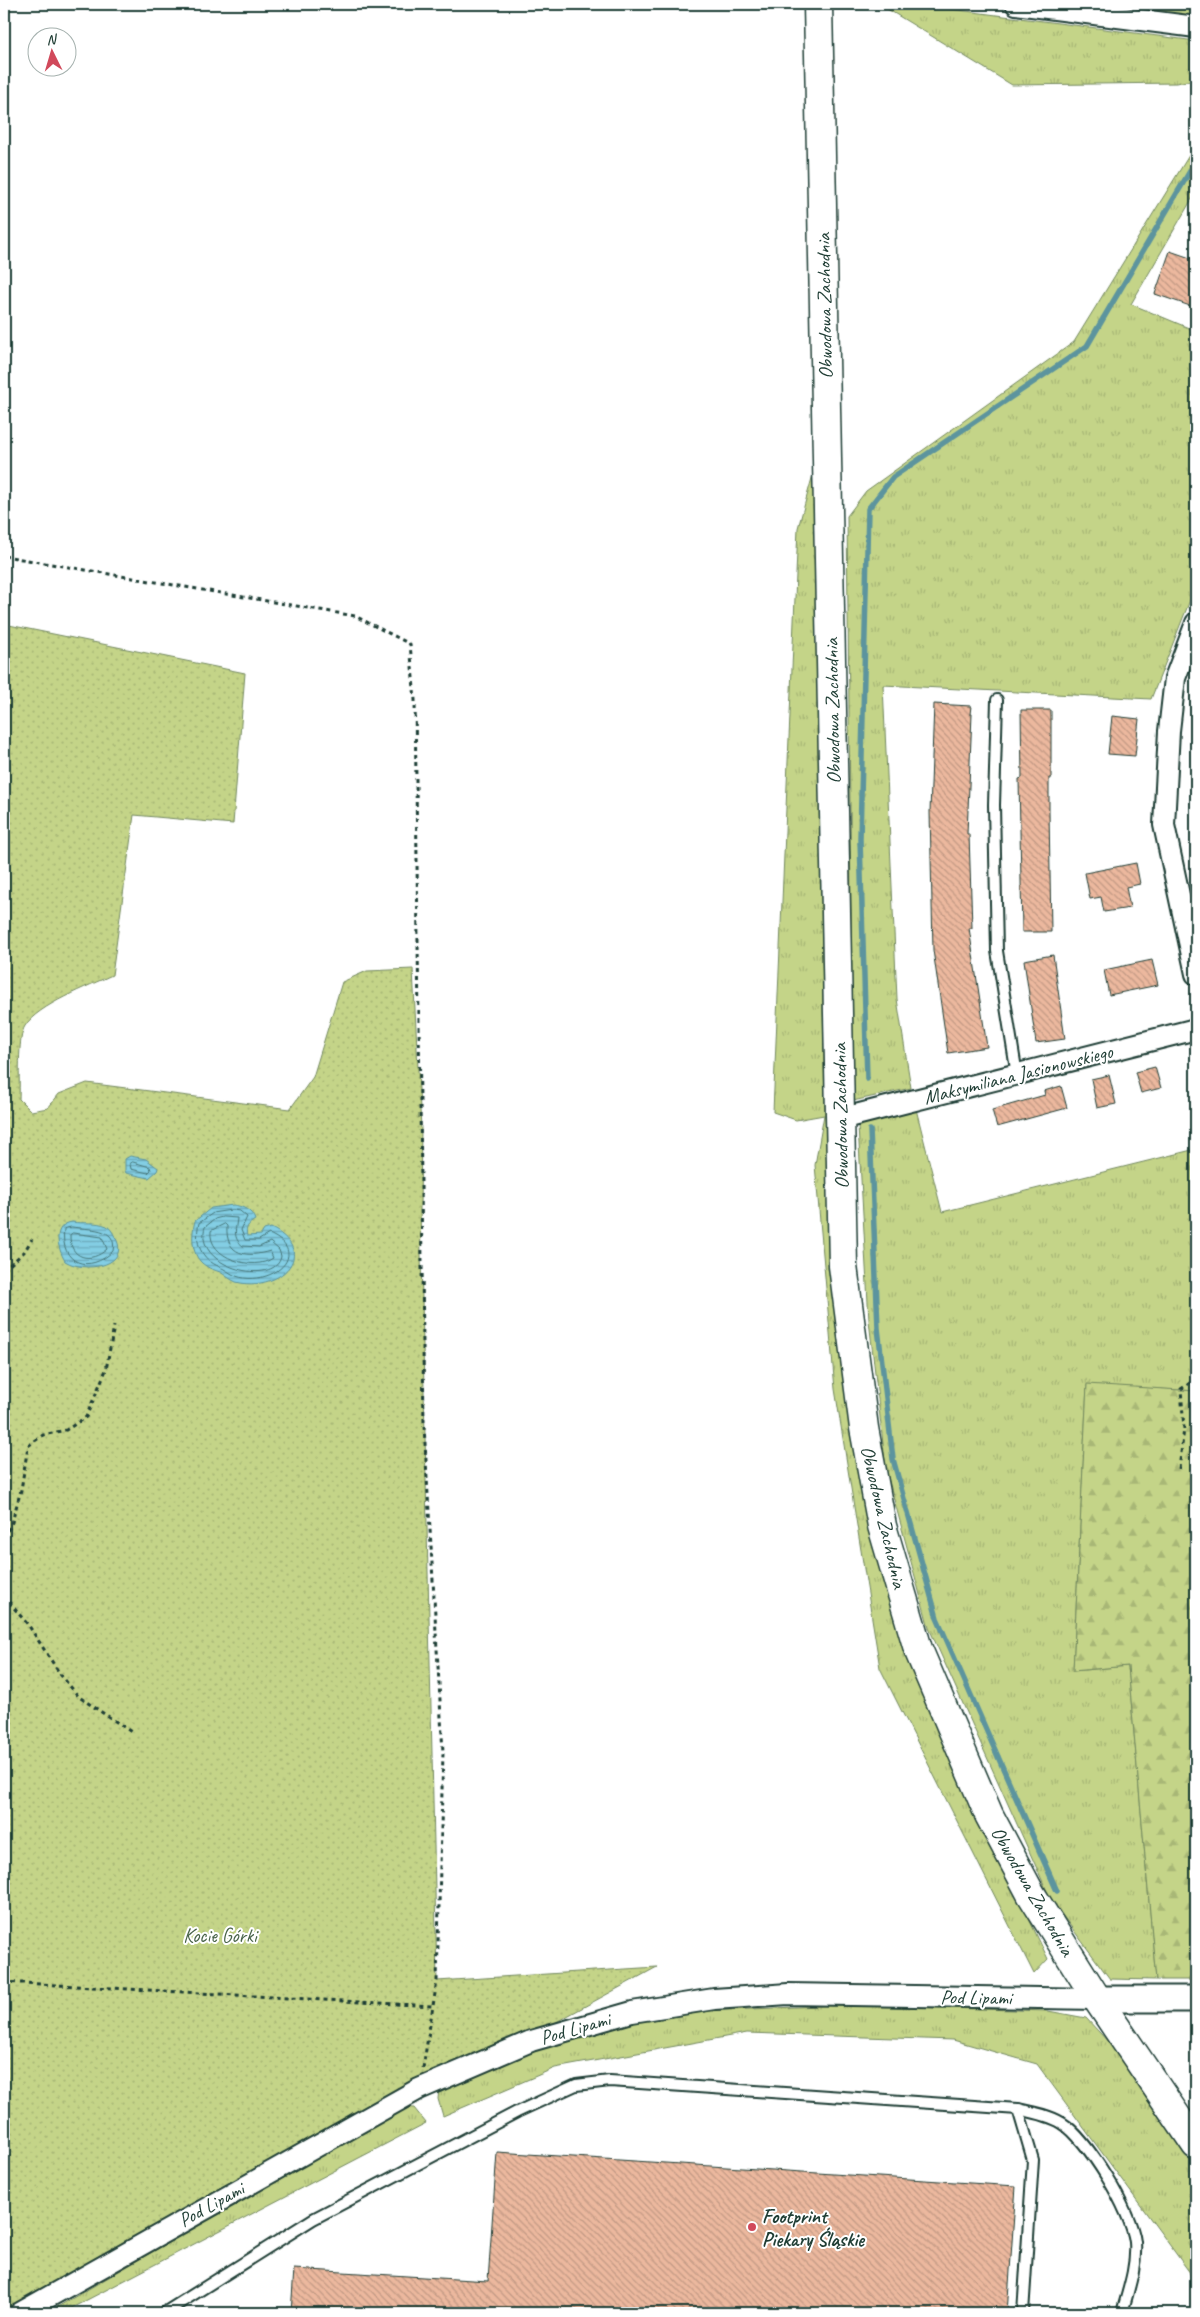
<svg xmlns="http://www.w3.org/2000/svg" width="1200" height="2317" font-family="Caveat,sans-serif">
  <style>
    .grass { fill: url(#grass-tufts); stroke: #72885e }
    .forest { fill: url(#forest-firs); stroke: #72885e }
    .park { fill: url(#park-dots); stroke: #72885e }
    .water { fill: url(#water-rules); stroke: #5b949e }
    .lines { fill: none; stroke-linecap: round; stroke-linejoin: round }
    .shore { stroke: #47777a; stroke-width: 1 }
    .stream { stroke: #5b949e; stroke-width: 5.5 }
    .building { fill: url(#building-back-hatch); stroke: #1f3d34 }
    .service-casing { stroke: #1f3d34; stroke-width: 14 }
    .minor-casing { stroke: #1f3d34; stroke-width: 24 }
    .tertiary-casing { stroke: #1f3d34; stroke-width: 29 }
    .secondary-casing { stroke: #1f3d34; stroke-width: 31 }
    .path { stroke: #1f3d34; stroke-width: 3; stroke-dasharray: 4 4; stroke-linecap: butt }
    .service { stroke: #fff; stroke-width: 10 }
    .minor { stroke: #fff; stroke-width: 20 }
    .tertiary { stroke: #fff; stroke-width: 25 }
    .secondary { stroke: #fff; stroke-width: 28 }
    .poi-dot { fill: #d1495b; stroke: #fff; stroke-width: 2 }
    .labels { text-anchor: middle; stroke-width: 4; stroke-linejoin: round; paint-order: stroke }
    .street-label { font-size: 20px; fill: #1f3d34; stroke: #fff }
    .park-label { font-size: 20px; fill: #486349; stroke: #fff }
    .poi-label { font-size: 20px; font-weight: bold; fill: #1f3d34; stroke: #fff; text-anchor: start }
  </style>
  <defs>
    <pattern id="grass-tufts" width="24" height="20" patternUnits="userSpaceOnUse" patternTransform="scale(1.25)"><rect width="24" height="20" fill="#c4d488"/><path d="M3 7l-1-3M5 7V3M7 7l1-3M15 17l-1-3M17 17v-4M19 17l1-3" fill="none" stroke="#a8b776"/></pattern>
    <pattern id="forest-firs" width="22" height="20" patternUnits="userSpaceOnUse" patternTransform="scale(1.25)"><rect width="22" height="20" fill="#c4d488"/><path d="M5 1l3.5 6h-7zM16 11l3.5 6h-7z" fill="#a8b776"/></pattern>
    <pattern id="park-dots" width="8" height="8" patternUnits="userSpaceOnUse" patternTransform="scale(1.25)"><rect width="8" height="8" fill="#c4d488"/><path d="M2 2h.1M6 6h.1" fill="none" stroke="#a8b776" stroke-width="1.8" stroke-linecap="round"/></pattern>
    <pattern id="water-rules" width="6" height="5" patternUnits="userSpaceOnUse" patternTransform="scale(1.25)"><rect width="6" height="5" fill="#83cee4"/><path d="M0 2.5h6" fill="none" stroke="#6ba8ba"/></pattern>
    <pattern id="building-back-hatch" width="6" height="6" patternUnits="userSpaceOnUse" patternTransform="scale(1.25)"><rect width="6" height="6" fill="#ecb89e"/><path d="M-1 5l2 2M0 0l6 6M5-1l2 2" fill="none" stroke="#bf9782"/></pattern>
  </defs>
  <rect width="100%" height="100%" fill="#fff"/>
  <filter id="ink" filterUnits="userSpaceOnUse"><feTurbulence type="fractalNoise" baseFrequency=".02" numOctaves="2"/><feDisplacementMap in="SourceGraphic" scale="10" xChannelSelector="R" yChannelSelector="G"/><feConvolveMatrix kernelMatrix="1 2 1 2 8 2 1 2 1" color-interpolation-filters="sRGB"/></filter>
  <g filter="url(#ink)">
    <g class="grass">
      <polygon points="879,4 912,4 1196,41 1196,79 1177,83 1012,85"/>
      <polygon points="1102,4 1196,4 1196,17"/>
      <polygon points="1196,144 1196,192 1131,304 1196,331 1196,585 1151,699 883,685 897,999 911,1088 853,1101 847,516 866,491 1074,342"/>
      <polygon points="814,471 825,1115 832,1159 839,1333 881,1576 938,1728 1048,1959 1034,1974 880,1668 835,1389 815,1165 824,1115 796,1120 773,1112 798,528"/>
      <polygon points="916,1109 942,1212 1196,1149 1196,1391 1087,1385 1073,1671 1128,1666 1156,1980 1110,1979 1051,1900 929,1628 886,1470 869,1320 858,1126"/>
      <polygon points="842,2005 1048,2011 1086,2018 1125,2060 1196,2166 1196,2281 1037,2064 953,2040 747,2033 555,2068 443,2116 438,2099 439,2089 526,2053 614,2026 683,2012"/>
      <polygon points="401,2107 414,2108 426,2123 62,2313 47,2313"/>
    </g>
    <polygon class="forest" points="1087,1384 1196,1391 1196,1980 1156,1980 1128,1666 1073,1671"/>
    <path class="park" d="M4,624L245,673L233,824L134,815L112,975C89,986 38,1005 25,1026C17,1038 20,1084 19,1099L31,1111L48,1108L59,1094L87,1083L290,1109L313,1077L342,982L367,971L413,969L421,1129L420,1208L437,1981L657,1967L23,2313H4Z"/>
    <g class="water">
      <polygon points="130,1156 146,1159 158,1168 157,1171 149,1178 126,1173 125,1171 125,1159"/>
      <path d="M233,1205C242,1206 252,1210 255,1220C248,1224 245,1228 247,1236L261,1235L264,1230L271,1228C321,1253 278,1293 236,1282C231,1280 225,1275 220,1272C215,1270 210,1269 206,1266C191,1257 191,1236 195,1221L211,1208Z"/>
      <path d="M72,1222C84,1224 95,1221 107,1226C110,1228 112,1231 114,1235C134,1266 85,1274 65,1261C57,1247 52,1225 72,1222Z"/>
    </g>
    <g class="lines">
      <g class="shore">
        <polygon points="133,1162 150,1167 151,1170 148,1173 131,1169 130,1164"/>
        <path d="M232,1210L240,1211L247,1217L241,1230L245,1240H259L269,1234C314,1254 269,1288 236,1276C231,1274 225,1269 220,1267C201,1259 194,1243 199,1223L213,1213Z"/>
        <path d="M223,1217L237,1218C236,1229 232,1238 243,1246L259,1247L270,1242L279,1250L281,1256C277,1287 193,1269 205,1227L215,1219Z"/>
        <path d="M225,1224L227,1226C225,1256 248,1258 270,1251L273,1258C254,1272 207,1258 211,1231Z"/>
        <path d="M72,1227C88,1230 118,1226 113,1251C90,1274 59,1265 64,1229Z"/>
        <path d="M73,1233L102,1237L107,1249C91,1264 69,1259 70,1235Z"/>
      </g>
      <g class="stream">
        <polyline points="867,1079 860,839 868,509 893,477 1087,346 1196,161"/>
        <polyline points="870,1130 878,1328 893,1459 937,1618 1057,1891"/>
      </g>
    </g>
    <g class="building">
      <polygon points="1170,251 1196,260 1196,308 1155,294"/>
      <polygon points="934,704 971,706 970,714 972,714 967,834 969,834 972,928 969,928 987,1047 948,1053 933,950 930,812"/>
      <polygon points="1021,710 1051,710 1051,778 1049,778 1049,812 1051,932 1022,932 1019,779 1022,778"/>
      <polygon points="1112,716 1139,719 1135,756 1108,754"/>
      <polygon points="1136,863 1140,884 1126,887 1130,908 1104,912 1101,897 1090,899 1085,873"/>
      <polygon points="1053,955 1065,1039 1036,1043 1024,960"/>
      <polygon points="1152,960 1158,985 1109,995 1104,970"/>
      <polygon points="1155,1067 1161,1088 1141,1093 1135,1072"/>
      <polygon points="1109,1075 1116,1104 1097,1108 1091,1079"/>
      <polygon points="1061,1086 1067,1108 997,1127 992,1110 1045,1095 1044,1091"/>
      <polygon points="497,2152 1016,2186 1007,2313 291,2313 294,2269 488,2281"/>
    </g>
    <g class="lines">
      <g class="service-casing">
        <g id="service">
          <polyline points="997,700 994,805 997,951 1017,1075"/>
          <polyline points="1018,2109 1033,2160 1023,2313"/>
          <path d="M164,2313L313,2219L517,2112L576,2085L610,2081L1018,2109C1032,2112 1049,2115 1062,2123C1087,2138 1132,2212 1135,2242C1137,2266 1128,2291 1122,2313"/>
        </g>
      </g>
      <g class="minor-casing">
        <g id="minor">
          <polyline points="1016,4 1196,27"/>
          <polyline points="1196,623 1175,678 1169,731 1164,825 1196,974"/>
          <polyline points="840,1119 1196,1029"/>
          <polyline points="20,2313 419,2089 531,2041 632,2012 714,1999 788,1994 1097,1999"/>
        </g>
      </g>
      <g class="tertiary-casing">
        <polyline id="tertiary" points="1097,1999 1196,1999"/>
      </g>
      <g class="secondary-casing">
        <polyline id="secondary" points="818,4 843,1266 864,1428 882,1526 918,1649 989,1815 1031,1894 1097,1999 1196,2145"/>
      </g>
      <g class="path">
        <polyline points="4,556 355,616 410,644 415,700 424,1426 443,1752 437,1981 423,2068"/>
        <polyline points="4,1270 24,1252 32,1239"/>
        <polyline points="1179,1469 1184,1429 1181,1389 1196,1379"/>
        <polyline points="4,1538 12,1522 21,1490 28,1446 43,1435 66,1430 86,1417 106,1370 114,1326"/>
        <polyline points="4,1596 29,1626 60,1674 79,1697 133,1733"/>
        <polyline points="4,1982 432,2006"/>
      </g>
      <use href="#service" class="service"/>
      <use href="#minor" class="minor"/>
      <use href="#tertiary" class="tertiary"/>
      <use href="#secondary" class="secondary"/>
    </g>
  </g>
  <circle class="poi-dot" cx="752" cy="2227" r="5"/>
  <g class="labels">
    <g class="street-label">
      <text transform="translate(824 306) rotate(-91)" y="7">Obwodowa Zachodnia</text>
      <text transform="translate(832 711) rotate(-91)" y="7">Obwodowa Zachodnia</text>
      <text transform="translate(1018 1074) rotate(-14)" y="7">Maksymiliana Jasionowskiego</text>
      <text transform="translate(840 1116) rotate(-91)" y="7">Obwodowa Zachodnia</text>
      <text transform="translate(884 1517) rotate(77)" y="7">Obwodowa Zachodnia</text>
      <text transform="translate(1033 1891) rotate(60)" y="7">Obwodowa Zachodnia</text>
      <text transform="translate(976 1997) rotate(1)" y="7">Pod Lipami</text>
      <text transform="translate(575 2028) rotate(-16)" y="7">Pod Lipami</text>
      <text transform="translate(211 2204) rotate(-29)" y="7">Pod Lipami</text>
    </g>
    <g class="park-label">
      <text x="220" y="1942">Kocie Górki</text>
    </g>
    <g class="poi-label">
      <text x="762" y="2223">Footprint<tspan x="762" dy="23">Piekary Śląskie</tspan></text>
    </g>
  </g>
  <rect width="1200" height="2317" fill="none" stroke="#fff" stroke-width="20"/>
  <rect x="10" y="10" width="1180" height="2297" fill="none" stroke="#1f3d34" stroke-width="2" filter="url(#ink)"/>
  <g transform="translate(52 52) rotate(355)"><circle r="24" fill="#ffffff" stroke="#a5b1ae"/>
  <path d="M0-4L9 19L0 12L-9 19Z" fill="#d1495b"/>
  <text y="-8" font-size="14" font-weight="bold" text-anchor="middle" fill="#1f3d34">N</text>
  </g>
</svg>
